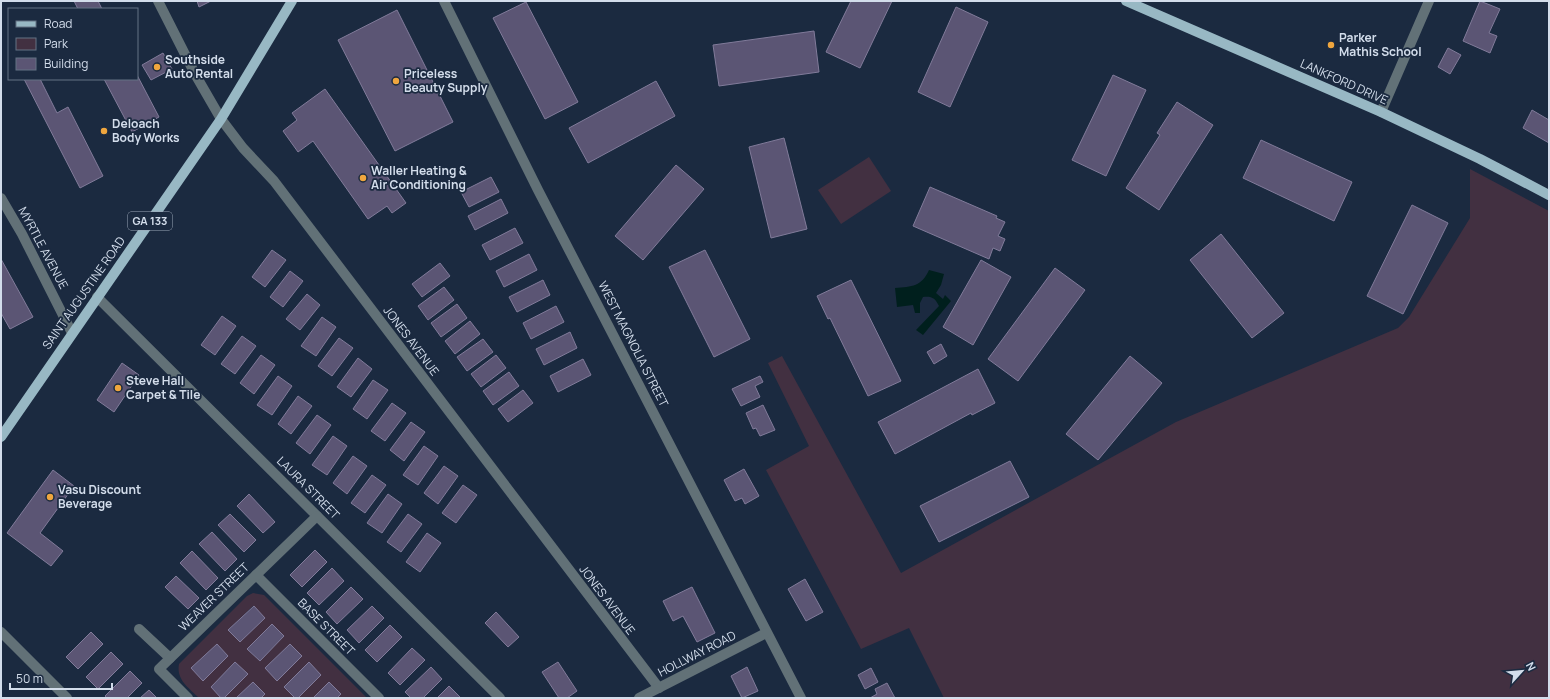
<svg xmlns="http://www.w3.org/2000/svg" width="1550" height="699" font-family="Manrope,sans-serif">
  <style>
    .green { fill: #423041; fill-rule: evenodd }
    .water { fill: #001f1d }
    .building { fill: #5b5574; stroke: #817b9a }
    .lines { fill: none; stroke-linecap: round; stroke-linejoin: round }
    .minor { stroke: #627177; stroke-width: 10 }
    .major { stroke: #98b8c4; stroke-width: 10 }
    .poi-dot { fill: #f0a63e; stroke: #1b2a40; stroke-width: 1.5 }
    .labels { text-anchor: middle; stroke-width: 3.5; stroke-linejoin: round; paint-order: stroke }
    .shield { fill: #1b2a40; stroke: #9ca7b8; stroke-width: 1 }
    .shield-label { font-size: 11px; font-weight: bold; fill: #d3ddeb }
    .poi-label { font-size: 12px; font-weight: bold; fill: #d3ddeb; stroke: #1b2a40; text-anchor: start }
    .street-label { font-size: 12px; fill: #d3ddeb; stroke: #1b2a40 }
  </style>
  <rect width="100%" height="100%" fill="#1b2a40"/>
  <g class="green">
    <polygon points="869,157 891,191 841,224 818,190"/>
    <polygon points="1470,169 1549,211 1549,698 944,698 909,628 861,649 766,470 809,446 768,363 782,356 901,573 1176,422 1398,328 1409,317 1470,218"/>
    <path d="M253,593L264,595L367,698H337L329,682L313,698H298L321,675L309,663L284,687L295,698H261L265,694L253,682L236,698H224L247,675L235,662L211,687L221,698H199C189,688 176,680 179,664L247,596ZM253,606L265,618L240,642L228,630ZM272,624L284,636L260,661L248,650ZM217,644L228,656L203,680L191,668ZM290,644L302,656L277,680L265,668Z"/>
  </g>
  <path class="water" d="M929,270L944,274L941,285L936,293L943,299L945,295L951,301L923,335L916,330L939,306C935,298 932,296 923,297L920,303V313H915L913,305L897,307L895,288C912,287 922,286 929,270Z"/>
  <g class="building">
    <polygon points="74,1 98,1 102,9 78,9"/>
    <polygon points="197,1 211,1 199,7"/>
    <polygon points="851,1 892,1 860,68 826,52"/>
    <polygon points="1480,1 1500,9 1489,33 1497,36 1490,53 1463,41"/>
    <polygon points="526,2 578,102 545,119 493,18"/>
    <polygon points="956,7 988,22 950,107 918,92"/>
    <polygon points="397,10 453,122 395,151 338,40"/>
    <polygon points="814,31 819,72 719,86 713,45"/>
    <polygon points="1448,48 1461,55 1450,74 1438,67"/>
    <polygon points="163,53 172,69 151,80 142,65"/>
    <polygon points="137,75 159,117 132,132 104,79 137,79"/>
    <polygon points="1113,75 1146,90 1106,176 1072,160"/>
    <polygon points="24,79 40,79 57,113 68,107 103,176 80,188"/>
    <polygon points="656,81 675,116 588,163 569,128"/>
    <polygon points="325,89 406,203 392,213 387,206 368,219 313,141 298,152 283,131 297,120 292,113"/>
    <polygon points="1177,102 1213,125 1159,210 1126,188 1160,135 1157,133"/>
    <polygon points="1532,110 1549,120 1549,143 1523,128"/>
    <polygon points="784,138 807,229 771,238 749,147"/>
    <polygon points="1261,140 1352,182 1334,221 1243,178"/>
    <polygon points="676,165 704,189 643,260 615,236"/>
    <polygon points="491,177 499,192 469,207 461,192"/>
    <polygon points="930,187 997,216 996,218 1005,222 998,236 1005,239 1000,251 993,248 989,259 913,226"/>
    <polygon points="501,199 508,213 475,230 468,216"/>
    <polygon points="1412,205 1448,223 1403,314 1367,296"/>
    <polygon points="515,228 523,243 490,260 482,245"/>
    <polygon points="1221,234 1284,313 1252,338 1190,260"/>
    <polygon points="272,250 286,260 265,287 252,277"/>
    <polygon points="705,250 750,339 714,357 669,267"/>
    <polygon points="529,254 537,270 504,287 496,271"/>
    <polygon points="1,259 33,317 10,329 1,313"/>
    <polygon points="981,260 1011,277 973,345 943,327"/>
    <polygon points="440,263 450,276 422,297 412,284"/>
    <polygon points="1055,268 1085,290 1018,381 988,359"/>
    <polygon points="290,271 303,281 283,307 270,297"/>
    <polygon points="543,280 550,295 517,312 509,297"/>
    <polygon points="851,280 901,381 868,396 830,318 828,319 817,296"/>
    <polygon points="444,287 454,300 428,320 418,306"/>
    <polygon points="307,294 320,305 300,330 286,319"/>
    <polygon points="457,304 467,318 441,337 431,323"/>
    <polygon points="556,306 564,322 531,339 523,323"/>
    <polygon points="222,316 236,326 215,355 201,345"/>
    <polygon points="322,317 336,327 316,356 301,346"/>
    <polygon points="470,321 480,334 455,354 445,341"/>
    <polygon points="570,332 577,348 544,365 536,349"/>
    <polygon points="242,336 256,346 235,374 221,364"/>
    <polygon points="339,338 353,348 332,376 318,366"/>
    <polygon points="483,339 493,352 467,371 457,357"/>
    <polygon points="941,344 947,356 934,364 927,352"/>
    <polygon points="261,355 275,365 254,394 240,383"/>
    <polygon points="496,355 506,368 481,387 471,374"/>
    <polygon points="1130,356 1162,383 1098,460 1066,434"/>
    <polygon points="358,358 372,369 351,397 337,387"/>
    <polygon points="583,359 591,375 558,392 550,376"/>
    <polygon points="122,363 139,375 114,412 97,400"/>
    <polygon points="978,369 995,403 972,415 971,413 895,454 878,422"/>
    <polygon points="509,372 519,386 493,405 483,391"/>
    <polygon points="278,376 292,386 272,415 257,405"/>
    <polygon points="760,376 763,382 755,386 760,397 741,406 732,389"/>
    <polygon points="373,380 388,390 367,419 353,409"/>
    <polygon points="523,390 533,403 508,422 498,409"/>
    <polygon points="298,396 312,406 291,434 278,424"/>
    <polygon points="392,403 406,413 385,441 371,431"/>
    <polygon points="763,405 775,430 760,436 756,428 753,429 746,413"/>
    <polygon points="317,415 331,425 310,454 296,443"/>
    <polygon points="411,422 425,432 404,461 390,450"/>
    <polygon points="333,436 347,446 327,475 312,465"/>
    <polygon points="424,446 438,456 418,485 403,475"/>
    <polygon points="353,456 367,466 347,494 333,483"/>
    <polygon points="1010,461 1029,497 939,542 920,506"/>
    <polygon points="444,466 458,476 438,504 424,493"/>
    <polygon points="744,469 759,496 745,504 742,498 735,501 724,480"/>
    <polygon points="53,470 74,486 40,533 63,551 51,566 7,533"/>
    <polygon points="372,475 386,485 365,513 351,503"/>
    <polygon points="463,485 477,495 456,523 442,513"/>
    <polygon points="249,494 275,522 263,533 237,506"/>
    <polygon points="388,494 402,504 382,533 367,523"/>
    <polygon points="230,514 256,540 244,552 218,525"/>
    <polygon points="408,514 422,524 401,552 387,542"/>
    <polygon points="212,532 237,559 225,571 199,544"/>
    <polygon points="427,533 441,543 420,572 406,562"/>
    <polygon points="315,550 327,562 302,587 290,575"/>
    <polygon points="192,551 218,578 206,590 180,563"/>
    <polygon points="332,568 344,581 319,605 307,593"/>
    <polygon points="176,576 199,598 188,609 165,587"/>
    <polygon points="805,579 823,612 806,621 788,589"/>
    <polygon points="351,587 363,599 337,624 326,612"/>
    <polygon points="692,587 715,633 697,642 683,616 673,621 663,601"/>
    <polygon points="254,606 265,618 240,642 228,630"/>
    <polygon points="372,606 384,618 359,643 347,630"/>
    <polygon points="496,612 519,637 508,647 485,623"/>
    <polygon points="272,624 284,636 260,661 247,649"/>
    <polygon points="390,625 402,637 377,662 365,650"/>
    <polygon points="91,632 103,644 78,669 66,657"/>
    <polygon points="217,644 228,656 203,681 191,668"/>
    <polygon points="290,644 302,656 277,681 265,668"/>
    <polygon points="412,648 425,660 400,685 388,673"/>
    <polygon points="111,652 123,664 98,689 86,677"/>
    <polygon points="235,662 248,674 224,698 221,698 211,687"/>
    <polygon points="309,662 321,675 298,698 295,698 284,687"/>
    <polygon points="558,662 577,691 567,698 559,698 542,672"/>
    <polygon points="431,667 442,679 423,698 411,698 405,692"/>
    <polygon points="747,667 758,691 742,698 731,676"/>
    <polygon points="871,668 878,682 865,689 858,675"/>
    <polygon points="130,671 142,683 127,698 107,698 105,696"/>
    <polygon points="253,682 265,694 261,698 236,698"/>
    <polygon points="329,682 341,694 337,698 313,698"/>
    <polygon points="887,683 895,698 870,698 877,694 875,689"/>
    <polygon points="449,686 461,698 437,698"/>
    <polygon points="149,690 157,698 140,698"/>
  </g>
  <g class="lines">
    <g class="minor">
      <polyline points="158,1 195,74 221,119 243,148 274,181 659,688"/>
      <polyline points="444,1 538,190 801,698"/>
      <polyline points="1381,112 1429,1"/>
      <polyline points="1,198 22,234 72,333"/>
      <polyline points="97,297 500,698"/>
      <polyline points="256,575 379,698"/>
      <polyline points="139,629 170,658"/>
      <polyline points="1,632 67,698"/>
      <polyline points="188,698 159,669 317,516"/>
      <polyline points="639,698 766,633"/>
    </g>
    <g class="major">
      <polyline points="1126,1 1381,112 1480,159 1549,195"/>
      <polyline points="1,437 221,119 292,1"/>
    </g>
  </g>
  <g class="poi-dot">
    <circle cx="1331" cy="45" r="4"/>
    <circle cx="157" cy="67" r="4"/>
    <circle cx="396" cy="81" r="4"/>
    <circle cx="104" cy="131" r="4"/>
    <circle cx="363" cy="178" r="4"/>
    <circle cx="118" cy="388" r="4"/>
    <circle cx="50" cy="497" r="4"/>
  </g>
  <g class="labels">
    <rect class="shield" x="128" y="212" width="44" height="18" rx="3"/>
    <g class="shield-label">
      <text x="150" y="225">GA 133</text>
    </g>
    <g class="poi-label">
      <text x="1339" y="42">Parker<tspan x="1339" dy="14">Mathis School</tspan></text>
      <text x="165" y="64">Southside<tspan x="165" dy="14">Auto Rental</tspan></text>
      <text x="404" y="78">Priceless<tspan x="404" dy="14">Beauty Supply</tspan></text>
      <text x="112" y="128">Deloach<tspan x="112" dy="14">Body Works</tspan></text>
      <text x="371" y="175">Waller Heating &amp;<tspan x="371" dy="14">Air Conditioning</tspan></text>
      <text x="126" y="385">Steve Hall<tspan x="126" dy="14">Carpet &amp; Tile</tspan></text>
      <text x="58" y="494">Vasu Discount<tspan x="58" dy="14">Beverage</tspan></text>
    </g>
    <g class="street-label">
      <text transform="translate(1344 82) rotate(24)" y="4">LANKFORD DRIVE</text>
      <text transform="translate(43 248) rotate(62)" y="4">MYRTLE AVENUE</text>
      <text transform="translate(84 293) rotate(-55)" y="4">SAINT AUGUSTINE ROAD</text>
      <text transform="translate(411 341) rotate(53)" y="4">JONES AVENUE</text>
      <text transform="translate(633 344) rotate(63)" y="4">WEST MAGNOLIA STREET</text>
      <text transform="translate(308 488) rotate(45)" y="4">LAURA STREET</text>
      <text transform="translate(214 597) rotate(-44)" y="4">WEAVER STREET</text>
      <text transform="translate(607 600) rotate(53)" y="4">JONES AVENUE</text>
      <text transform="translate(326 627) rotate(45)" y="4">BASE STREET</text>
      <text transform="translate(697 654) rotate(-27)" y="4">HOLLWAY ROAD</text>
    </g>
  </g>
  <rect width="1550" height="699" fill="none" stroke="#d3ddeb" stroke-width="4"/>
  <rect x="8" y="8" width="130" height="72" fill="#1b2a40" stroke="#657284"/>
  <rect x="16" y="21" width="20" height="6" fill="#98b8c4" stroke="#657284"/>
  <text x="44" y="28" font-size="12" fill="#d3ddeb">Road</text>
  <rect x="16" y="38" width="20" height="12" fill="#423041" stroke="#657284"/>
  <text x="44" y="48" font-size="12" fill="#d3ddeb">Park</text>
  <rect x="16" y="58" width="20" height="12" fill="#5b5574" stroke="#657284"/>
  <text x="44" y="68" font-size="12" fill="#d3ddeb">Building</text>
  <g transform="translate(1522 671) rotate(63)" stroke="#1b2a40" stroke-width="3" paint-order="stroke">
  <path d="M0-3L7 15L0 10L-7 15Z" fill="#d3ddeb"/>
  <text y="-6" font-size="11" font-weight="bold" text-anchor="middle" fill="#d3ddeb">N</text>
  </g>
  <path d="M10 683v6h102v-6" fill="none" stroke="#d3ddeb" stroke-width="2"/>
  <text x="16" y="683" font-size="12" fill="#d3ddeb" stroke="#1b2a40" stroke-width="3" paint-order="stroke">50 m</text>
</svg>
